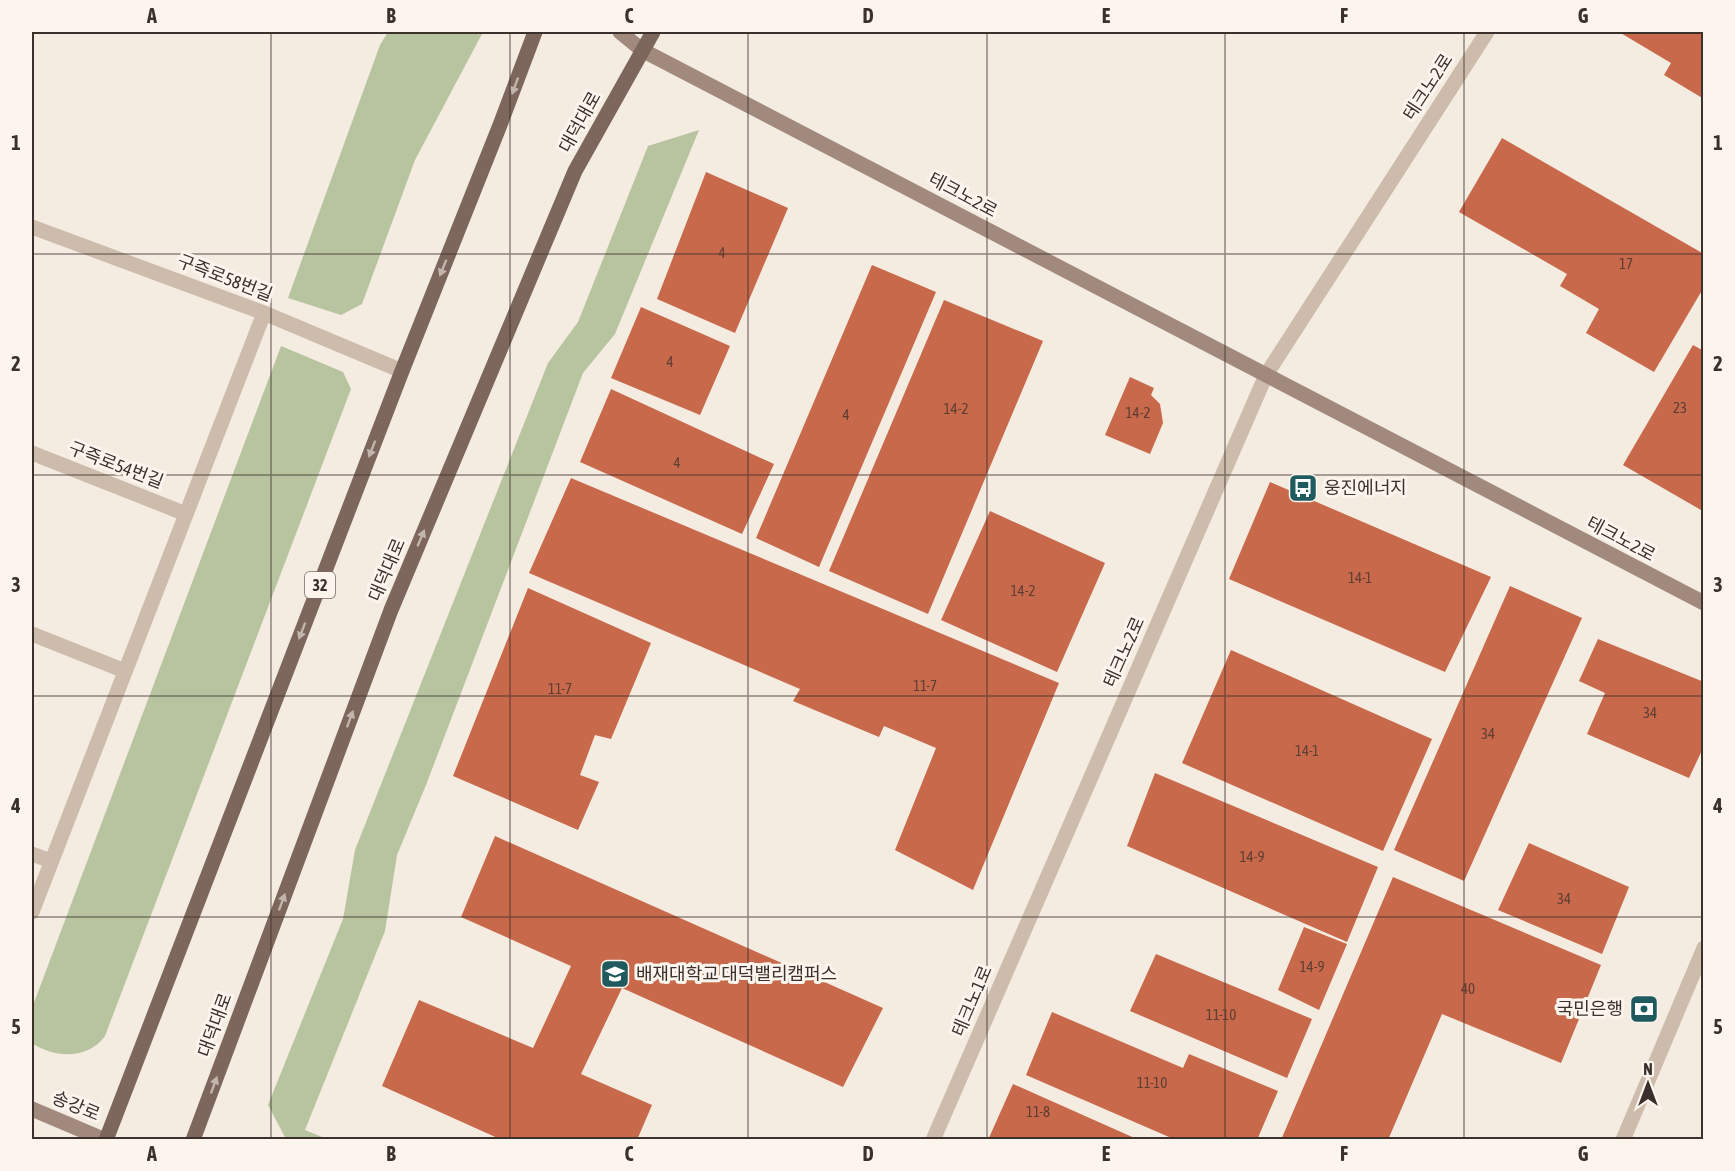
<svg xmlns="http://www.w3.org/2000/svg" width="1735" height="1171" font-family="'Asap Condensed','Noto Sans KR',sans-serif">
  <style>
    .green { fill: #b8c4a0 }
    .building { fill: #c8694b }
    .lines { fill: none; stroke-linecap: round; stroke-linejoin: round }
    .minor { stroke: #cdbbac; stroke-width: 15 }
    .secondary { stroke: #a18a7d; stroke-width: 15 }
    .primary { stroke: #7d675c; stroke-width: 15 }
    .oneway { fill: #c2b5ac }
    .grid { fill: none; stroke: #3b302b; stroke-width: 1.5; stroke-opacity: 0.55 }
    .labels { text-anchor: middle; stroke-width: 6; stroke-linejoin: round; paint-order: stroke }
    .number-label { font-size: 15px; fill: #5e3e33 }
    .shield { fill: #fbf5ee; stroke: #756b66; stroke-width: 1.5 }
    .shield-label { font-size: 16px; font-weight: bold; fill: #3b302b }
    .street-label { font-size: 18px; fill: #3b302b; stroke: #fbf5ee }
    .poi-label { font-size: 18px; fill: #3b302b; stroke: #fbf5ee; text-anchor: start }
    .neatline { fill: none; stroke: #3b302b; stroke-width: 2 }
    .grid-label { font-size: 20px; text-anchor: middle; font-weight: bold; fill: #3b302b }
  </style>
  <rect width="100%" height="100%" fill="#f4ebe1"/>
  <g class="green">
    <polygon points="388,32 483,32 415,160 362,304 341,315 288,298 380,45"/>
    <polygon points="699,130 615,334 583,373 426,785 397,855 385,931 305,1130 327,1139 286,1139 268,1105 343,919 355,850 548,363 578,322 648,146"/>
    <path d="M281,346L343,372L351,389L105,1036C88,1060 53,1058 32,1043V1008Z"/>
  </g>
  <g class="building">
    <polygon points="1619,32 1704,32 1704,99 1664,75 1671,63"/>
    <polygon points="1502,138 1704,254 1704,287 1654,372 1586,333 1599,309 1560,286 1567,274 1459,212"/>
    <polygon points="706,172 788,208 735,333 657,299"/>
    <polygon points="872,265 936,292 819,567 756,538"/>
    <polygon points="944,300 1043,341 928,614 829,571"/>
    <polygon points="641,307 730,346 700,415 611,378"/>
    <polygon points="1693,345 1704,351 1704,506 1701,510 1623,465"/>
    <polygon points="1130,377 1154,388 1151,395 1160,404 1163,423 1150,454 1105,435"/>
    <polygon points="611,389 774,464 742,534 580,462"/>
    <polygon points="571,478 1059,683 973,890 895,850 936,748 884,726 879,737 793,701 800,689 529,573"/>
    <polygon points="1270,482 1491,577 1445,672 1229,579"/>
    <polygon points="990,511 1105,563 1057,672 941,620"/>
    <polygon points="1510,586 1582,618 1464,881 1394,850"/>
    <polygon points="528,588 651,643 611,739 595,735 580,775 599,782 578,830 453,776"/>
    <polygon points="1598,639 1704,682 1704,746 1689,778 1587,734 1605,693 1579,681"/>
    <polygon points="1231,650 1432,739 1383,851 1182,763"/>
    <polygon points="1155,773 1378,867 1347,942 1127,846"/>
    <polygon points="495,836 883,1008 843,1087 622,988 581,1074 652,1105 637,1140 502,1140 382,1086 419,1000 533,1048 571,966 461,917"/>
    <polygon points="1529,843 1629,887 1602,954 1498,910"/>
    <polygon points="1393,877 1601,965 1561,1063 1442,1014 1388,1140 1281,1140"/>
    <polygon points="1304,927 1347,944 1319,1010 1278,990"/>
    <polygon points="1156,954 1312,1019 1287,1078 1130,1011"/>
    <polygon points="1052,1012 1183,1068 1189,1054 1278,1091 1257,1140 1176,1140 1026,1075"/>
    <polygon points="1013,1084 1139,1140 988,1140"/>
  </g>
  <g class="lines">
    <g class="minor">
      <polyline points="32,227 264,313 402,371"/>
      <polyline points="32,453 186,514"/>
      <polyline points="32,634 125,671"/>
      <polyline points="32,854 51,861"/>
      <polyline points="32,912 264,313"/>
      <polyline points="933,1140 1266,375 1487,32"/>
      <polyline points="1623,1140 1704,948"/>
    </g>
    <g class="secondary">
      <polyline points="620,32 642,50 1704,603"/>
      <polyline points="32,1109 105,1140"/>
    </g>
    <g class="primary">
      <polyline points="106,1140 402,371 500,125 535,32"/>
      <polyline points="193,1140 391,610 575,171 653,32"/>
    </g>
  </g>
  <defs><path id="oneway-solid" d="M-6-.8H1V-3.2L6.5 0L1 3.2V.8H-6Z" transform="scale(1.5)"/></defs>
  <g class="oneway">
    <use href="#oneway-solid" transform="translate(515 86) rotate(110)"/>
    <use href="#oneway-solid" transform="translate(443 268) rotate(112)"/>
    <use href="#oneway-solid" transform="translate(372 449) rotate(111)"/>
    <use href="#oneway-solid" transform="translate(421 538) rotate(-67)"/>
    <use href="#oneway-solid" transform="translate(302 631) rotate(111)"/>
    <use href="#oneway-solid" transform="translate(350 719) rotate(-70)"/>
    <use href="#oneway-solid" transform="translate(282 902) rotate(-70)"/>
    <use href="#oneway-solid" transform="translate(214 1085) rotate(-70)"/>
  </g>
  <path class="grid" d="M271,32V1140M510,32V1140M748,32V1140M987,32V1140M1225,32V1140M1464,32V1140M32,254H1704M32,475H1704M32,696H1704M32,917H1704"/>
  <defs>
    <g id="bus-square" transform="scale(1.5)"><rect x="-9" y="-9" width="18" height="18" rx="4" fill="#1f5a5e" stroke="#fbf5ee"/><path d="M-5-6H5V4H4V6H2V4H-2V6H-4V4H-5ZM-3.5-4V0h7V-4ZM-3.5 1.2v1.5H-2V1.2ZM2 1.2v1.5H3.5V1.2Z" fill="#fff"/></g>
    <g id="university-square" transform="scale(1.5)"><rect x="-9" y="-9" width="18" height="18" rx="4" fill="#1f5a5e" stroke="#fbf5ee"/><path d="M0-5L7-2L0 1L-7-2ZM-4 1L0 2.5L4 1V4Q0 6-4 4Z" fill="#fff"/></g>
    <g id="bank-square" transform="scale(1.5)"><rect x="-9" y="-9" width="18" height="18" rx="4" fill="#1f5a5e" stroke="#fbf5ee"/><path d="M-6-4H6V4H-6ZM0-2.3a2.3 2.3 0 1 0 0 4.6a2.3 2.3 0 1 0 0-4.6Z" fill="#fff"/></g>
  </defs>
  <g fill-rule="evenodd">
    <use href="#bus-square" x="1303" y="488"/>
    <use href="#university-square" x="615" y="974"/>
    <use href="#bank-square" x="1644" y="1009"/>
  </g>
  <g class="labels">
    <g class="number-label">
      <text x="722" y="258">4</text>
      <text x="1626" y="269">17</text>
      <text x="670" y="367">4</text>
      <text x="1680" y="413">23</text>
      <text x="956" y="414">14-2</text>
      <text x="1138" y="418">14-2</text>
      <text x="846" y="420">4</text>
      <text x="677" y="468">4</text>
      <text x="1360" y="583">14-1</text>
      <text x="1023" y="596">14-2</text>
      <text x="925" y="691">11-7</text>
      <text x="560" y="694">11-7</text>
      <text x="1650" y="718">34</text>
      <text x="1488" y="739">34</text>
      <text x="1307" y="756">14-1</text>
      <text x="1252" y="862">14-9</text>
      <text x="1564" y="904">34</text>
      <text x="1312" y="972">14-9</text>
      <text x="1468" y="994">40</text>
      <text x="1221" y="1020">11-10</text>
      <text x="1152" y="1088">11-10</text>
      <text x="1038" y="1117">11-8</text>
    </g>
    <rect class="shield" x="305" y="572" width="30" height="26" rx="4.5"/>
    <g class="shield-label">
      <text x="320" y="591">32</text>
    </g>
    <g class="street-label">
      <text transform="translate(1428 87) rotate(-57)" y="6">테크노2로</text>
      <text transform="translate(580 122) rotate(-61)" y="6">대덕대로</text>
      <text transform="translate(963 195) rotate(28)" y="6">테크노2로</text>
      <text transform="translate(225 278) rotate(21)" y="6">구즉로58번길</text>
      <text transform="translate(116 465) rotate(21)" y="6">구즉로54번길</text>
      <text transform="translate(1621 539) rotate(28)" y="6">테크노2로</text>
      <text transform="translate(387 570) rotate(-67)" y="6">대덕대로</text>
      <text transform="translate(1124 652) rotate(-66)" y="6">테크노2로</text>
      <text transform="translate(972 1001) rotate(-67)" y="6">테크노1로</text>
      <text transform="translate(215 1025) rotate(-70)" y="6">대덕대로</text>
      <text transform="translate(76 1106) rotate(22)" y="6">송강로</text>
    </g>
    <g class="poi-label">
      <text x="1324" y="494">웅진에너지</text>
      <text x="636" y="980">배재대학교 대덕밸리캠퍼스</text>
      <text x="1623" y="1015" text-anchor="end">국민은행</text>
    </g>
  </g>
  <rect width="1735" height="1171" fill="none" stroke="#fbf5ee" stroke-width="66"/>
  <g transform="translate(1648 1084)" stroke="#fbf5ee" stroke-width="4.5" paint-order="stroke">
  <path d="M0-4.5L10 22L0 15L-10 22Z" fill="#3b302b"/>
  <text y="-9" font-size="16" font-weight="bold" text-anchor="middle" fill="#3b302b">N</text>
  </g>
  <rect x="33" y="33" width="1669" height="1105" class="neatline"/>
  <g class="grid-label">
    <text x="152" y="23">A</text>
    <text x="391" y="23">B</text>
    <text x="629" y="23">C</text>
    <text x="868" y="23">D</text>
    <text x="1106" y="23">E</text>
    <text x="1344" y="23">F</text>
    <text x="1583" y="23">G</text>
    <text x="16" y="150">1</text>
    <text x="1718" y="150">1</text>
    <text x="16" y="371">2</text>
    <text x="1718" y="371">2</text>
    <text x="16" y="592">3</text>
    <text x="1718" y="592">3</text>
    <text x="16" y="813">4</text>
    <text x="1718" y="813">4</text>
    <text x="16" y="1034">5</text>
    <text x="1718" y="1034">5</text>
    <text x="152" y="1161">A</text>
    <text x="391" y="1161">B</text>
    <text x="629" y="1161">C</text>
    <text x="868" y="1161">D</text>
    <text x="1106" y="1161">E</text>
    <text x="1344" y="1161">F</text>
    <text x="1583" y="1161">G</text>
  </g>
</svg>
